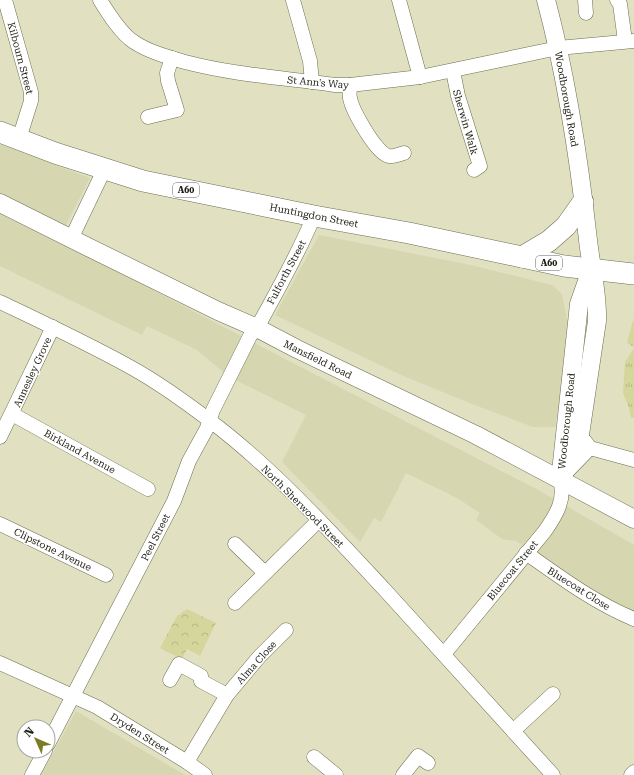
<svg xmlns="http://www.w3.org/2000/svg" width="634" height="775" font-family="'Roboto Serif',serif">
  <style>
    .built { fill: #d6d6b0 }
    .grass { fill: url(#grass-tufts) }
    .park { fill: url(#park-crowns) }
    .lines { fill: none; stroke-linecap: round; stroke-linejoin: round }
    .minor-casing { stroke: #6d6d51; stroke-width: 15 }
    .major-casing { stroke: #6d6d51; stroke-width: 19 }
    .highway-casing { stroke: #6d6d51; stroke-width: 22 }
    .minor { stroke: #fff; stroke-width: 14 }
    .major { stroke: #fff; stroke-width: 18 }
    .highway { stroke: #fff; stroke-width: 21 }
    .labels { text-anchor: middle; stroke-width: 3; stroke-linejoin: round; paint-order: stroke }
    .shield { fill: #fff; stroke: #62625a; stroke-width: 1 }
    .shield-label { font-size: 9px; font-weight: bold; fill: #1f1f14 }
    .street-label { font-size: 10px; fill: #1f1f14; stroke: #fff }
  </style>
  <defs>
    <pattern id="grass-tufts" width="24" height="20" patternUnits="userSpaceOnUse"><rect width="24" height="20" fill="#d5d69c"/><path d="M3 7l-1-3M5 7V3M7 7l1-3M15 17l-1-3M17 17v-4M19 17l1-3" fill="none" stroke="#b6b786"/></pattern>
    <pattern id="park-crowns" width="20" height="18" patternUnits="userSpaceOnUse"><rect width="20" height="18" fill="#d5d69c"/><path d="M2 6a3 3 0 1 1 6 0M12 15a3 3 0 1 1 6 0" fill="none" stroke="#b6b786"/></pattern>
  </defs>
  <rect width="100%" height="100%" fill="#e1e1c2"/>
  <g class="built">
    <polygon points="0,144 90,178 58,241 542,492 634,545 634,613 615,605 516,541 502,539 476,520 480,513 457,498 406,473 381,522 374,518 360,542 282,462 306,415 229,377 197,350 147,326 142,335 0,266"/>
    <polygon points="319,235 466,264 552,285 562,294 568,325 565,371 555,427 533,427 472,404 401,375 275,315"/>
    <polygon points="76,711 185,775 41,775"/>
  </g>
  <polygon class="grass" points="634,318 634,418 631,418 629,408 623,393 625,362 634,348 627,342"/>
  <polygon class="park" points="187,609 216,623 200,656 187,649 182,659 160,648 177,616"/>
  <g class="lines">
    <g class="minor-casing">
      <g id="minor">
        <polyline points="5,0 31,92 31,101 19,139"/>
        <path d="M100,0C108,13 121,34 134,42C149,52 168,57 185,62C235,75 285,78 335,85H350L420,77L558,48L634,41"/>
        <polyline points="293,0 310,61 312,82"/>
        <polyline points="399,0 420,77"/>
        <polyline points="585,0 586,13"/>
        <polyline points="617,0 620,4 625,41"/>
        <polyline points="453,71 458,96 480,166 474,170"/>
        <path d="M350,85C350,89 349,94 350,98C352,110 377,155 389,156C393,157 400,154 404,153"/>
        <polyline points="148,117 177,110 168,81 167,73 172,58"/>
        <polyline points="71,239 105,168"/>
        <path d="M0,302C44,323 89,344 132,368C159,383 184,401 209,420C272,467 330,531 384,589C440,651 496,713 553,775"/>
        <polyline points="12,414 148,489"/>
        <polyline points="0,437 53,327"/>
        <polyline points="585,441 590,448 634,460"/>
        <polyline points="0,524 106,575"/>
        <polyline points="235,544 265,573"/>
        <path d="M526,553C560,577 595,603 634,619"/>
        <polyline points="235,603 319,520"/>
        <path d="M444,654L545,531C556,515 566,500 560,479L590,448"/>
        <polyline points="0,663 97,707 187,762 205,775"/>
        <polyline points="170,680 179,664 201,676 201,681 227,695"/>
        <polyline points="513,731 553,694"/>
        <path d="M48,744L174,501L189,461L207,428L213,410L250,336L257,328C277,291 298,255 314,216"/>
        <polyline points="314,757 336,775"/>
        <polyline points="187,762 227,695 259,657 286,630"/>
        <polyline points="32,775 45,751"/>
        <polyline points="403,775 418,756 428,763"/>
        <polyline points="631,775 634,772"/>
      </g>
    </g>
    <g class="major-casing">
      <g id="major">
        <path d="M546,0C567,78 579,159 588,240C591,267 598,294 597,321L578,448L560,479"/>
        <polyline points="0,203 88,247 218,311 257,328 297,349 476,435 634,519"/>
        <polyline points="561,472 579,304 591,270"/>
      </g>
    </g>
    <g class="highway-casing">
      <g id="highway">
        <polyline points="0,132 55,153 143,181 314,216 409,233 564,266 634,274"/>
        <polyline points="522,257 549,241 566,226 583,202"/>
      </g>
    </g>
    <use href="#minor" class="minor"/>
    <use href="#major" class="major"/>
    <use href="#highway" class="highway"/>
  </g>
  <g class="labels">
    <g class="shield">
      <rect x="173" y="183" width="26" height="14" rx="3"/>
      <rect x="536" y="256" width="26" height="14" rx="3"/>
    </g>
    <g class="shield-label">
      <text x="186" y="193">A60</text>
      <text x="549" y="266">A60</text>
    </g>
    <g class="street-label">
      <text transform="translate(21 58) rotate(75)" y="4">Kilbourn Street</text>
      <text transform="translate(318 82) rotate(5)" y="4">St Ann's Way</text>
      <text transform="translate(567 99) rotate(80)" y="4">Woodborough Road</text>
      <text transform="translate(466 122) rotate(74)" y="4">Sherwin Walk</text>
      <text transform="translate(314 215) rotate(11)" y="4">Huntingdon Street</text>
      <text transform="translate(286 272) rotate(-62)" y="4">Fulforth Street</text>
      <text transform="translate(318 359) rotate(26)" y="4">Mansfield Road</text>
      <text transform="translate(32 372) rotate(-65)" y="4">Annesley Grove</text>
      <text transform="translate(566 421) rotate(-84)" y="4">Woodborough Road</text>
      <text transform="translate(80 451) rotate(29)" y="4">Birkland Avenue</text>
      <text transform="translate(303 506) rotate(45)" y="4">North Sherwood Street</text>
      <text transform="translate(155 537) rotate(-63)" y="4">Peel Street</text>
      <text transform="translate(53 549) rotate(26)" y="4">Clipstone Avenue</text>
      <text transform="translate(512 570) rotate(-51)" y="4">Bluecoat Street</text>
      <text transform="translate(579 588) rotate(32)" y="4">Bluecoat Close</text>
      <text transform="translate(256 662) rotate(-48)" y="4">Alma Close</text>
      <text transform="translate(140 733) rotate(32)" y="4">Dryden Street</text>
    </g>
  </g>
  <g transform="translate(36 739) rotate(315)"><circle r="19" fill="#ffffff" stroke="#a5a5a1"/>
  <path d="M0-3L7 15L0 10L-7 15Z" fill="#7d7b23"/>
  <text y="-6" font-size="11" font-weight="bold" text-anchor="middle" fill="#1f1f14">N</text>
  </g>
</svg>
